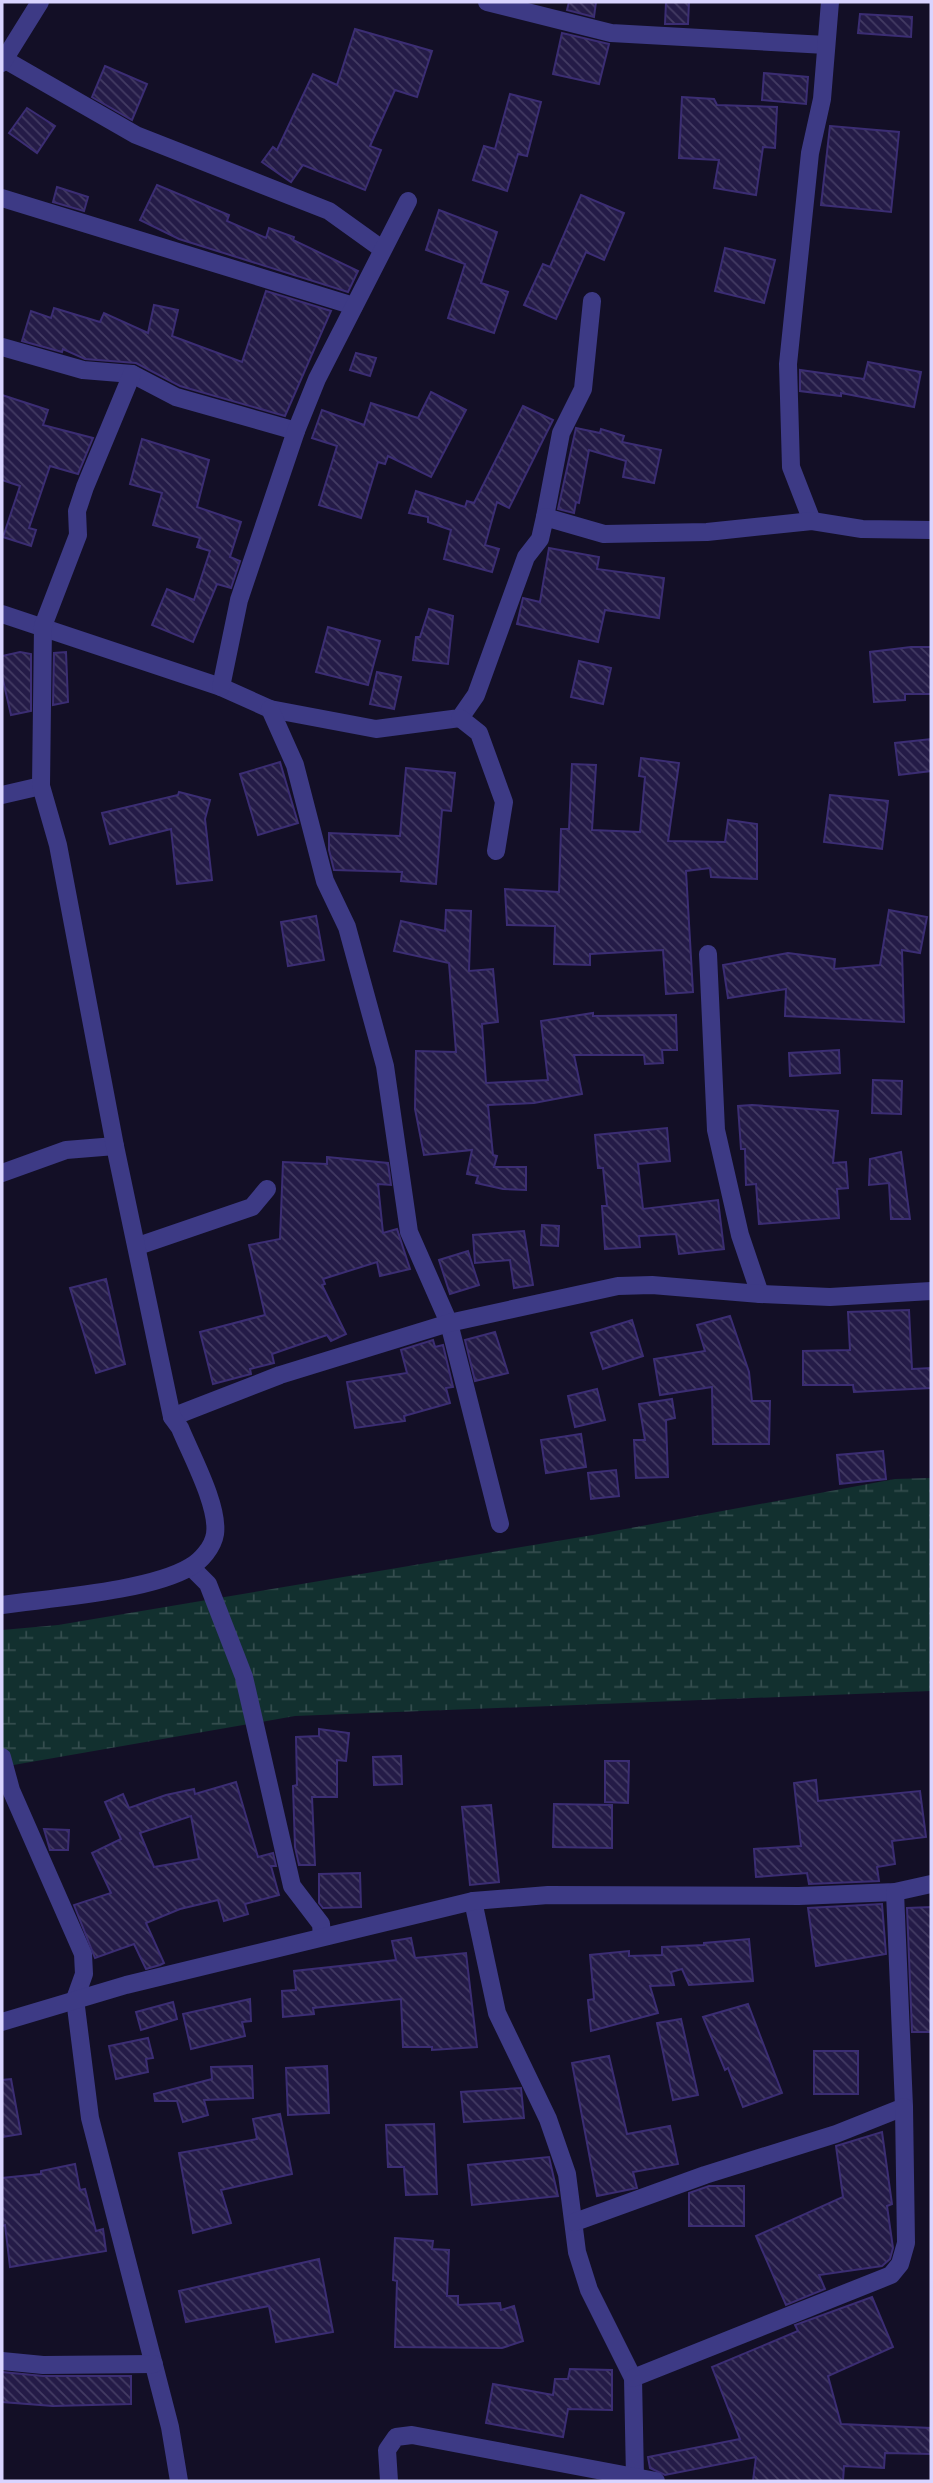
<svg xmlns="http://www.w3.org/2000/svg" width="933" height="2483" font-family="'Exo 2',sans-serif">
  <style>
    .wetland { fill: url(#wetland-marsh) }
    .building { fill: url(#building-back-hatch); stroke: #3b2d73; stroke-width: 2; fill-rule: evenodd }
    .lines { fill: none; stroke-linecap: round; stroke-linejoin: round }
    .minor { stroke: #3d3a85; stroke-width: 18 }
  </style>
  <defs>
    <pattern id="wetland-marsh" width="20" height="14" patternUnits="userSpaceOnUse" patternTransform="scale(1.75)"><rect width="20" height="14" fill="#12302f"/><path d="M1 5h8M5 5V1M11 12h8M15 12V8" fill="none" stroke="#344d4e"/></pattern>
    <pattern id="building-back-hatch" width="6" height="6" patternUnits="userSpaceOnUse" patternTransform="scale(1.75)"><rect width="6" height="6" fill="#241b47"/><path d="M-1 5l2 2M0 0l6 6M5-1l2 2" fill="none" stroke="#433b63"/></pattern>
  </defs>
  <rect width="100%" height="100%" fill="#130f26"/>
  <polygon class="wetland" points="931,1478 931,1691 295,1716 2,1767 2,1630 58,1625 593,1535 895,1479"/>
  <g class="building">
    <polygon points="569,2 596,2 594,17 567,10"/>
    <polygon points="666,2 689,2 688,24 665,24"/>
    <polygon points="860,14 912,17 911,37 858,33"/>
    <polygon points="355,29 432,51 417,97 395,90 370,146 381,150 365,190 303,165 291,182 262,162 273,147 277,150 313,74 337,85"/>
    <polygon points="562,33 609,44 599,84 553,74"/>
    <polygon points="105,66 147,84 132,120 92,97"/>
    <polygon points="764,73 808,77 806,104 762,100"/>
    <polygon points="510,94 541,102 527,156 518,154 507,191 473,180 484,146 495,149"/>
    <polygon points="682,97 714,99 717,105 777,107 775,148 763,147 756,195 714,188 719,160 679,158"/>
    <polygon points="27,108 55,126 37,153 9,133"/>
    <polygon points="830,126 899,132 891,212 821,205"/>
    <polygon points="157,185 229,215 227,221 266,238 269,228 294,237 293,240 358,271 348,292 179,239 140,220"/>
    <polygon points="57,187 88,197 84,211 53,202"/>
    <polygon points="581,195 624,213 604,260 586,252 556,319 524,305 543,264 550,267"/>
    <polygon points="439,210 497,232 481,283 508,292 494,333 448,318 465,264 426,250"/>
    <polygon points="725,248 775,260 764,303 715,291"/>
    <polygon points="266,291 331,311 285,416 180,386 136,363 85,359 63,349 62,352 22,341 31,311 51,318 54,308 100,322 104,313 148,333 154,305 178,310 172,336 242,362"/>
    <polygon points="356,353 376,358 370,376 350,370"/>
    <polygon points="868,362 921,372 914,407 841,393 841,396 800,391 800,370 864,379"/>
    <polygon points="431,392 466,410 431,477 388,456 385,464 378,462 361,518 319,505 337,446 312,438 322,410 364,425 371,403 418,418"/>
    <polygon points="2,395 48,410 43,425 93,438 78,474 50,466 29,528 36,530 31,546 3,537 20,486 2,480"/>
    <polygon points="523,406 553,420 509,508 497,502 485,545 499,549 492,572 444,559 451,530 428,522 428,517 409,513 416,491 465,507 467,501 474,503"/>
    <polygon points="576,428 600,433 601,429 624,436 622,442 661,450 654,483 623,477 626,461 589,450 579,503 576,502 574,513 558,509"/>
    <polygon points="142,439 209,460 197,507 241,522 230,557 240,561 231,588 217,584 193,642 152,625 167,589 194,600 210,551 197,547 200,538 153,525 162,493 130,484"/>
    <polygon points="549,548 599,557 597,569 664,578 659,618 605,610 598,642 517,624 523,598 540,602"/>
    <polygon points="429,609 453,616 448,664 413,660 416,637 420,637"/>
    <polygon points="328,627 380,641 368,685 316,672"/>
    <polygon points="911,647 931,647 931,694 905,694 905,700 874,702 870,652"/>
    <polygon points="20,652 31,654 31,711 11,715 2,676 2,656"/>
    <polygon points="66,652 68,702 53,705 54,653"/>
    <polygon points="579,661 611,668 603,704 571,697"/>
    <polygon points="377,672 401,677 394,709 370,704"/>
    <polygon points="931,739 931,771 899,775 895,743"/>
    <polygon points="641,758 679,763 668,841 725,842 728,820 757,824 757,879 711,877 710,868 686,871 693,992 666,994 663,950 590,954 590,965 554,964 555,926 507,925 505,889 559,892 561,829 569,829 572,764 596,765 592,830 640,832 645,777 639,776"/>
    <polygon points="280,762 298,823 258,835 240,774"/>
    <polygon points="406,768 455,773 451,811 442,810 436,884 401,881 402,872 334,870 329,850 329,833 400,836"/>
    <polygon points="179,792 210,800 205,819 212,880 177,884 171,829 110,844 102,813 178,795"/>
    <polygon points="830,795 888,801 882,849 824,842"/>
    <polygon points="446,910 471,911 469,971 493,969 498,1022 482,1024 486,1083 548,1080 541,1021 593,1013 593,1016 676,1015 677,1050 662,1050 663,1063 645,1064 644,1055 574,1055 582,1094 534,1103 488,1105 493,1155 497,1156 494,1167 526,1167 526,1190 503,1189 476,1183 478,1176 467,1174 472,1150 424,1155 415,1109 416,1051 456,1052 449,963 394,951 401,921 445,931"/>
    <polygon points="889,910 927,917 920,953 902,950 904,1022 785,1016 786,989 728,998 723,965 788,953 835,959 834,969 880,965"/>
    <polygon points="316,916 324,960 288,966 281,922"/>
    <polygon points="839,1050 840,1073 790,1076 789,1053"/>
    <polygon points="873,1080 902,1081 901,1114 872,1113"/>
    <polygon points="752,1105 838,1111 833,1163 846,1162 848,1188 837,1189 839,1218 759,1224 756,1184 746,1185 745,1149 741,1149 738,1106"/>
    <polygon points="667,1128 670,1161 638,1164 643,1209 718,1200 724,1249 679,1254 676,1234 639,1236 640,1247 605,1249 602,1206 607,1206 603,1168 598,1168 595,1135"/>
    <polygon points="901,1152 910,1219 891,1219 889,1183 869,1185 870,1159"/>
    <polygon points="327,1157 388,1163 391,1185 378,1184 383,1233 397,1229 410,1269 380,1276 377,1262 323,1279 325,1284 322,1285 346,1334 331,1341 327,1335 272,1354 274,1363 250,1369 251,1374 213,1384 200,1332 265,1315 249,1245 280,1239 283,1162 327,1164"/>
    <polygon points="542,1225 559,1226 558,1246 541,1245"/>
    <polygon points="524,1231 533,1285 514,1288 510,1260 475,1263 473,1235"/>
    <polygon points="468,1251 479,1285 450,1294 439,1260"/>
    <polygon points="106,1279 125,1364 96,1373 70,1288"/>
    <polygon points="909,1310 912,1369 931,1368 931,1388 854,1392 853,1385 803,1385 803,1351 850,1350 848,1312"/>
    <polygon points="730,1316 749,1372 752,1401 770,1401 769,1444 713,1444 712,1387 660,1395 654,1359 705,1351 697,1325"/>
    <polygon points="632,1320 643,1356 603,1369 591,1333"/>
    <polygon points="495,1332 508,1373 475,1381 465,1340"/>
    <polygon points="433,1340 435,1347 443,1345 453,1387 446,1388 450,1403 404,1416 405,1421 355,1428 347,1382 407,1373 401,1350"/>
    <polygon points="597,1389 605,1420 575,1427 568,1396"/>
    <polygon points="672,1399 675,1418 666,1420 668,1477 636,1478 634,1440 645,1440 639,1404"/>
    <polygon points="581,1434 586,1467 546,1473 541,1440"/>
    <polygon points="883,1451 886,1479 840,1484 837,1455"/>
    <polygon points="616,1470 619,1496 591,1499 588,1473"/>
    <polygon points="319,1729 349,1733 346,1761 337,1760 337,1797 312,1797 315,1865 299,1865 295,1847 293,1786 297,1785 296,1737 319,1736"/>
    <polygon points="401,1756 402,1784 374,1785 373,1757"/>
    <polygon points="605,1761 629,1761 628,1803 605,1802"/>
    <polygon points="816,1780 818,1801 920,1791 926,1837 892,1841 895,1864 877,1867 879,1881 809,1884 807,1873 756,1877 754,1849 801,1846 794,1783"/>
    <path d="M236,1782L258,1857L273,1853L276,1866H271L279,1895L245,1904L248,1914L224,1921L218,1900L180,1909L146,1923L164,1963L160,1965L146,1969L134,1944L95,1958L74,1905L111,1893L92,1853L121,1839L105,1802L123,1794L129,1808L166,1795L194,1789L195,1794ZM191,1816L199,1859L154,1867L140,1833Z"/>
    <polygon points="554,1804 612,1805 612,1848 553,1847"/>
    <polygon points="491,1805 499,1882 470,1885 462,1807"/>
    <polygon points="44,1829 69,1830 68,1850 50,1850"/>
    <polygon points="360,1873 361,1907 323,1908 319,1903 319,1874"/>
    <polygon points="882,1904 886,1954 816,1966 808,1908"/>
    <polygon points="931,1907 931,2032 912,2032 907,1908"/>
    <polygon points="411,1938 415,1958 466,1953 477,2047 432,2050 432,2047 403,2047 401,1999 313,2008 314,2014 283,2017 282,1991 296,1990 294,1971 396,1960 392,1941"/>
    <polygon points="749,1939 753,1981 689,1985 682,1969 671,1972 674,1985 650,1986 658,2013 591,2031 588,2000 594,1999 590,1955 629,1951 629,1956 662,1955 662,1947 704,1945 704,1943"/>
    <polygon points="250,1999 251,2021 242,2022 245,2036 191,2049 183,2014"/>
    <polygon points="173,2002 177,2019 141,2030 136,2012"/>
    <polygon points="748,2004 782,2093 743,2107 728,2068 725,2070 703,2017"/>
    <polygon points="681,2019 698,2095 673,2100 657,2023"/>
    <polygon points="148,2038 153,2058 146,2059 148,2072 116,2079 109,2046"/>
    <rect x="814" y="2051" width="44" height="43"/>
    <polygon points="609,2056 627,2134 670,2126 678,2164 633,2172 637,2188 597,2196 572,2063"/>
    <polygon points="252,2066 253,2098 204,2100 208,2115 183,2122 177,2101 155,2101 154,2094 212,2079 211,2067"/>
    <polygon points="327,2066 329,2113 288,2115 286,2068"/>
    <polygon points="11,2079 21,2134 2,2137 2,2080"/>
    <polygon points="521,2088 524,2118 464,2122 461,2092"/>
    <polygon points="280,2114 292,2174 221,2190 231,2223 193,2233 179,2153 257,2139 253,2119"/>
    <polygon points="434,2124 437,2194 406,2195 404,2167 388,2167 386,2125"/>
    <polygon points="882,2132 892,2204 887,2206 893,2248 890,2259 882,2266 819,2275 825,2289 786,2305 756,2236 843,2197 836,2146"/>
    <polygon points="549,2157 558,2196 472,2205 468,2165"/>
    <polygon points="75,2164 80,2190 85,2189 96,2231 103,2229 106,2251 10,2267 5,2225 2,2226 2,2178 41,2174 41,2171"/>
    <polygon points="709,2186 744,2186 744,2226 689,2226 689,2193"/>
    <polygon points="395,2238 433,2241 432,2249 449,2250 447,2296 458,2296 458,2305 500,2303 501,2310 514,2306 523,2341 502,2348 395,2347 397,2281 393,2280"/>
    <polygon points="319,2259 333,2332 276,2342 269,2306 186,2322 179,2291"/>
    <polygon points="872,2297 893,2347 828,2376 841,2424 931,2428 931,2454 885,2453 884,2468 844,2466 843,2481 753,2481 756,2457 665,2475 650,2468 648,2457 740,2439 712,2367 798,2331 795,2325"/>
    <polygon points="570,2369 612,2370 612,2410 568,2409 563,2437 486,2423 493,2384 553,2395 555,2379 568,2379"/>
    <polygon points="2,2372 43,2376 131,2376 131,2404 53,2406 2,2402"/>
  </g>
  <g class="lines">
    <g class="minor">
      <polyline points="487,2 611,33 826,45"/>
      <polyline points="2,58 136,135 329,211 382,249"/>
      <polyline points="2,63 40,2"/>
      <polyline points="2,198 354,306"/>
      <polyline points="2,347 83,370 132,374 176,397 296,431"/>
      <polyline points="545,517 561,433 583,389 592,301"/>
      <polyline points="812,521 791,467 788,364 810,153 822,99 830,2"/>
      <polyline points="2,614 221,687 270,709 376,729 460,718 476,695 526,557 540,539 545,517 604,534 707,532 812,521 862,529 931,530"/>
      <polyline points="221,687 239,600 296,431 317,379 408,201"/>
      <polyline points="270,709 295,765 325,881 347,927 385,1066 409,1232 449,1323 500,1524"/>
      <polyline points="460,718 479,733 504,802 496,851"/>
      <polyline points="2,795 41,786"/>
      <polyline points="708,954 716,1130 740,1235 760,1294"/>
      <polyline points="2,1173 66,1150 115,1146"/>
      <polyline points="138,1246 252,1207 267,1189"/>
      <polyline points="172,1417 280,1375 449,1323 618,1286 652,1285 760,1294 830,1297 931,1291"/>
      <polyline points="191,1567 208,1584 244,1677 292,1886 321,1924 322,1937"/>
      <path d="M2,1605C51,1598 150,1591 190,1567C201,1561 213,1547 215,1534C219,1506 191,1455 180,1428L172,1417L115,1146L58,845L41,786L43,626L78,535L77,511L85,487L132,374"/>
      <polyline points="2,1757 11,1790 83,1954 84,1974 75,1999 90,2118 170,2427 179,2481"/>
      <polyline points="473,1901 497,2013 548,2119 567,2174 577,2252 589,2290 633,2378 635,2478"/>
      <polyline points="2,2022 126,1985 473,1901 548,1895 799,1896 895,1892 931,1884"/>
      <polyline points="575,2222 705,2175 836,2134 904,2107 895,1892"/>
      <polyline points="2,2361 43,2365 154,2364"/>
      <polyline points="633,2378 891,2275 900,2264 906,2243 904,2107"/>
      <polyline points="389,2481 387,2450 396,2437 412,2435 656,2481"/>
    </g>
  </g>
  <rect width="933" height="2483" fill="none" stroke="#d9d4ff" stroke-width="7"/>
</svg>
